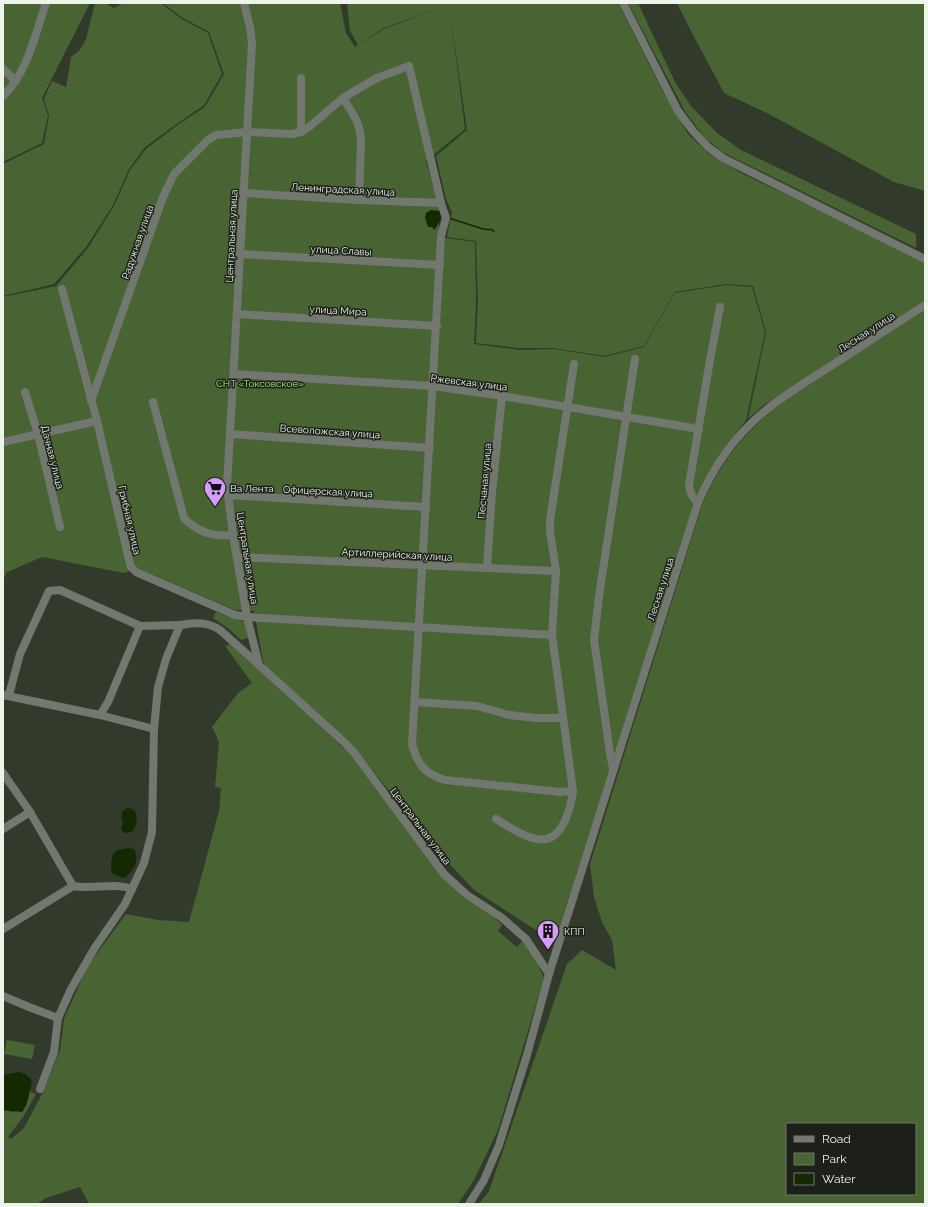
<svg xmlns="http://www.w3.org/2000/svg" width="928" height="1207" font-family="Raleway,sans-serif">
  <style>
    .green { fill: #486433; fill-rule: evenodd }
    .water { fill: #142901 }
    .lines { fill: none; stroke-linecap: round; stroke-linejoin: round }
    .stream { stroke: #142901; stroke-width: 1.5 }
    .minor { stroke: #727770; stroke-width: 8 }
    .labels { text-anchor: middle; stroke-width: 3; stroke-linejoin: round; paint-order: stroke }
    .street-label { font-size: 10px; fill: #eef4ea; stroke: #1c2019 }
    .park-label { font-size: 10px; fill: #aee982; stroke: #1c2019 }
    .poi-label { font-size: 10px; fill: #eef4ea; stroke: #1c2019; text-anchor: start }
  </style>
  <rect width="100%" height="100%" fill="#323a2c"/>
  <g class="green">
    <polygon points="3,3 90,3 42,98 48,115 42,143 3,162"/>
    <polygon points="95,3 105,3 114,8 123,3 161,3 180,18 208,33 222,74 204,105 178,123 145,147 129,169 113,205 86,247 54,284 3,296 3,164 44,144 49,115 44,99 52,81 66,87 71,57 80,50 86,39"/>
    <polygon points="163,3 340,3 346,33 355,47 384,29 435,10 452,26 465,129 426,161 440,211 438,237 475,242 476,301 474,344 519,350 554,349 604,357 644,347 675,293 726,285 752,287 765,332 746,420 723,451 696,504 559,928 539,932 474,890 439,853 357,751 268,670 263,661 254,611 235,610 137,568 124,573 42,557 7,572 3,579 3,297 56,286 88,248 114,206 130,170 146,149 179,124 205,107 224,74 209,32 181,17"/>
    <polygon points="347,3 618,3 663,91 688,134 708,153 743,174 925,261 925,301 764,405 748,419 766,332 753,286 726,284 675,292 644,346 604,356 553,348 519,348 476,343 478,301 476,241 447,237 452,212 446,199 436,156 467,130 452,26 435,10 384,28 358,45 350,31"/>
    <polygon points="628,3 638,3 675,82 691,106 717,133 741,150 916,234 916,248 724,153 705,138 686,113"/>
    <polygon points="677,3 925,3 925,191 894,182 767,113 724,93 691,31"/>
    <path d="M925,309V1204H479L489,1191L567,964L582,950L616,970L612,940L602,922L594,897L590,864L702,505C720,463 742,436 777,406ZM787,1124H915V1194H787Z"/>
    <polygon points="216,612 247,623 249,638 241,640 229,629 213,618"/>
    <polygon points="230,644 309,715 351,755 443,877 464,898 493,916 502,925 498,931 517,947 523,940 532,951 544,978 498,1130 474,1180 458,1204 89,1204 80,1187 46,1198 37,1204 3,1204 3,1110 13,1112 26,1106 30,1092 36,1094 23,1117 8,1137 11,1139 24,1128 42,1094 60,1050 64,1019 87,967 126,914 158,920 189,922 219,811 221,788 215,787 219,742 212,727 238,693 252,683 225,646"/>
    <polygon points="7,1040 35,1045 32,1059 4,1054"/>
  </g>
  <g class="water">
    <path d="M431,210L440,211C443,220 438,223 435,230L432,227H428L425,218L426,213Z"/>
    <path d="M128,807L135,811C138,819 137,826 132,832L125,833L122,831L121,829L123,822L121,817L123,811Z"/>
    <path d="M129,848L134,849C140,861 134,871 124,878L113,874C110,869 110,854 117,850C120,849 125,849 129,848Z"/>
    <path d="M18,1072C25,1073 29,1076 32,1082L26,1106L22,1112L3,1110V1075Z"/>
  </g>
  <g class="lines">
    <polyline class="stream" points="449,218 483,229 493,230 494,232"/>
    <g class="minor">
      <polyline points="244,3 250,27 252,44 227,486 233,535 247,617 259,665 345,743 355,754 444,874 467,895 501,917 526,939 549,974"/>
      <polyline points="623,3 678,111 693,131 708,147 723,158 925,259"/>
      <polyline points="3,69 16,81"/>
      <path d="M3,96C28,72 35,35 46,3"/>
      <path d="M343,98C353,114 360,122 361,141L359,200"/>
      <polyline points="301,132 301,78"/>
      <polyline points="243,193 359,200 441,203"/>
      <polyline points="240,254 440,265"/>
      <polyline points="62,289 97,421 129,560 131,567 136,572 235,615 247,617 552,635"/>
      <polyline points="237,314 437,326"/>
      <polyline points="234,374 433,386 502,396 699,429"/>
      <polyline points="25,392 38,434 60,527"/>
      <path d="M91,401L163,197L174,174L208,140L216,135L247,132L292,134L301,132L309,127L343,98L363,86L377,78L409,66L441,203L446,218L441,236L412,744C417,764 425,774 445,780L560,792L573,791L552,635L556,571L550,531V520L574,364"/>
      <path d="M153,402L184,518C197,532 214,537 233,535"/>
      <polyline points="230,434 430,448"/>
      <polyline points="3,442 97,421"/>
      <polyline points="228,495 426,507"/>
      <path d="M698,503C692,497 690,493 689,485L710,360L720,307"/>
      <polyline points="237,557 556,571"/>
      <polyline points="487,568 492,492 502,396"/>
      <polyline points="3,695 100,715 154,729"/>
      <polyline points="9,695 20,654 49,591 60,590 140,626"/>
      <polyline points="415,702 477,706 509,715 536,718 563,718"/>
      <polyline points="100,715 108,702 140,626 180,625"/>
      <polyline points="613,769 610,753 594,640 599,596 635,359"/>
      <polyline points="3,773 30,812 73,886 3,929"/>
      <path d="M496,819C508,826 520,835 533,838C561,847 570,812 573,791"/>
      <polyline points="3,829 30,812"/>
      <path d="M73,886C92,890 113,882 132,889"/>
      <polyline points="3,996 29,1007 58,1018"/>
      <path d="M40,1089L54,1052L58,1018L71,989L94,949L125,904L144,863L152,832L154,729L158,687L166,659L180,625C195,623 207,621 220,630L258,664"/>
      <path d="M469,1204L484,1180L499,1145L527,1055L549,974L698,503C714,464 740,429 775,403C793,390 812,378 831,366C862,346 894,325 925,305"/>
    </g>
  </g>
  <defs>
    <g id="supermarket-pin" transform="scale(1.15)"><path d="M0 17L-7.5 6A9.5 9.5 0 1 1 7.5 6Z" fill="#d79bf8" stroke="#1c2019"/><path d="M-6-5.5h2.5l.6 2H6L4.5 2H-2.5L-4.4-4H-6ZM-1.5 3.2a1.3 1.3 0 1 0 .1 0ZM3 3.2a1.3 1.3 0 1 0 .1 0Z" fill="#111"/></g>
    <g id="building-pin" transform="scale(1.15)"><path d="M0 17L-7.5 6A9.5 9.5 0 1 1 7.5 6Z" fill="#d79bf8" stroke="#1c2019"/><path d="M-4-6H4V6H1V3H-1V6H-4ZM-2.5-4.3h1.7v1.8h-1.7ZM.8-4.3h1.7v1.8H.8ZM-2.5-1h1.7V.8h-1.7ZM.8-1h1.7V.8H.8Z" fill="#111"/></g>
  </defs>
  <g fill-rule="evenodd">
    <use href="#supermarket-pin" x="215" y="488"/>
    <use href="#building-pin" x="548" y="931"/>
  </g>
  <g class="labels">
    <g class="street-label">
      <text transform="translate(343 189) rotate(3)" y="4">Ленинградская улица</text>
      <text transform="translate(231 236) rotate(-87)" y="4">Центральная улица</text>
      <text transform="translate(137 242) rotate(-71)" y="4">Радужная улица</text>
      <text transform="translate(341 250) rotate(3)" y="4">улица Славы</text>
      <text transform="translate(338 310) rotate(3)" y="4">улица Мира</text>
      <text transform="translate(866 332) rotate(-33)" y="4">Лесная улица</text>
      <text transform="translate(469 382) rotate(7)" y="4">Ржевская улица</text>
      <text transform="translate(330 431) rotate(4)" y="4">Всеволожская улица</text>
      <text transform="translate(53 457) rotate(76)" y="4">Дачная улица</text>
      <text transform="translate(484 481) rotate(-85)" y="4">Песчаная улица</text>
      <text transform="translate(328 491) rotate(3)" y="4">Офицерская улица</text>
      <text transform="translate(130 520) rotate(77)" y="4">Грибная улица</text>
      <text transform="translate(397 554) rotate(3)" y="4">Артиллерийская улица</text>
      <text transform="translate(248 558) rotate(81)" y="4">Центральная улица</text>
      <text transform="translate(660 589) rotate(-72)" y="4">Лесная улица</text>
      <text transform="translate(421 826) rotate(53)" y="4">Центральная улица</text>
    </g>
    <g class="park-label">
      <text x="260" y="387">СНТ «Токсовское»</text>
    </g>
    <g class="poi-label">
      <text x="230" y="492">Ва Лента</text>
      <text x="564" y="935">КПП</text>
    </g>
  </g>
  <rect width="928" height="1207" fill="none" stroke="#eef4ea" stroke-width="8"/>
  <rect x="786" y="1123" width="130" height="72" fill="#1c2019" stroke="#70756d"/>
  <rect x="794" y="1136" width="20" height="6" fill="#727770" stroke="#70756d"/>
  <text x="822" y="1143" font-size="12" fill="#eef4ea">Road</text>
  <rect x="794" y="1153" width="20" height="12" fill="#486433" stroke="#70756d"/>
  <text x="822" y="1163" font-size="12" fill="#eef4ea">Park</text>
  <rect x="794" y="1173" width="20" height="12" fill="#142901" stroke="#70756d"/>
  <text x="822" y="1183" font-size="12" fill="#eef4ea">Water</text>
</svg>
